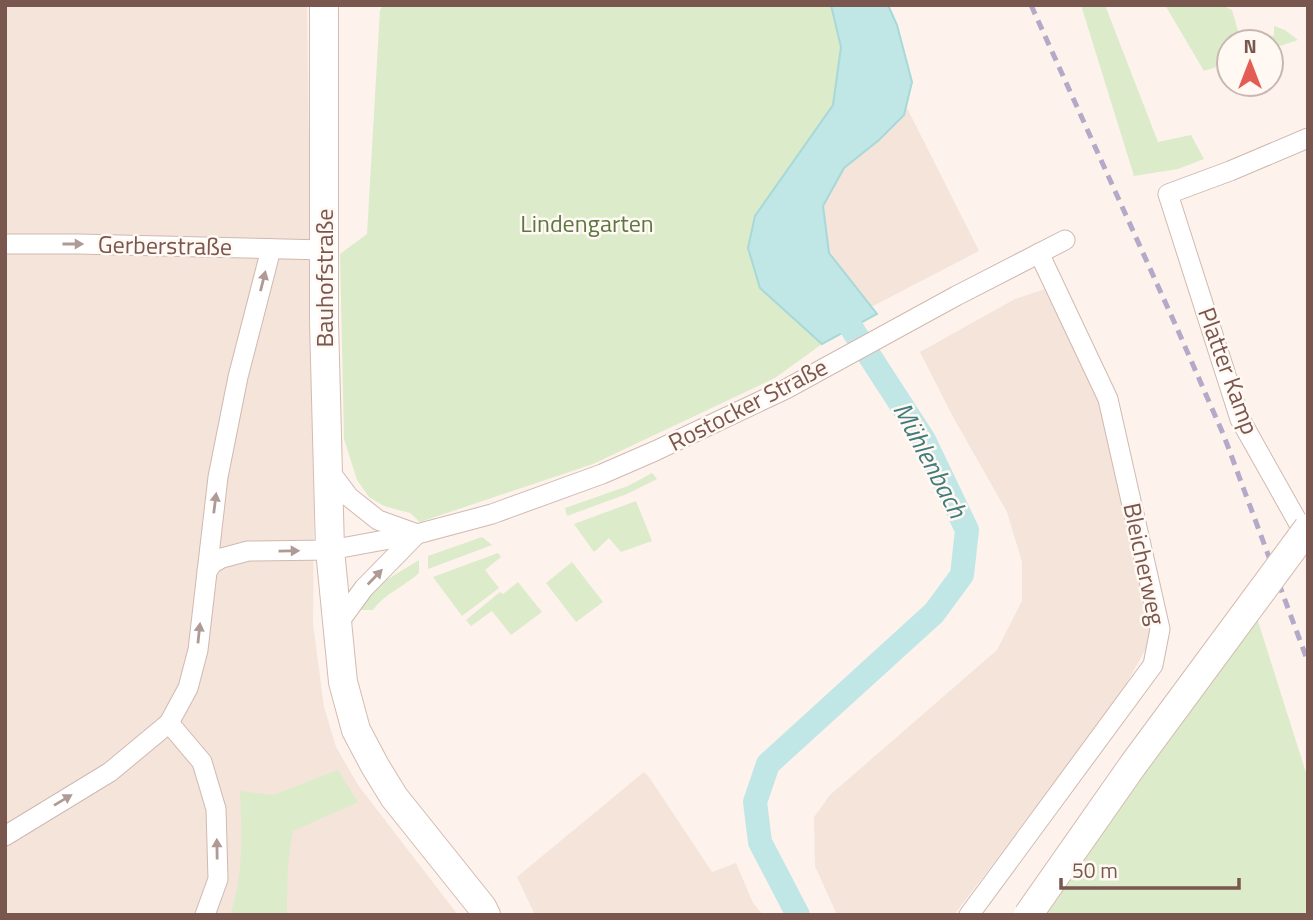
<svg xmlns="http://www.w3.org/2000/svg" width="1313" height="920" font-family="'Titillium Web',sans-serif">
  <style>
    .residential { fill: #f4e4da }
    .green { fill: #dcebca }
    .water { fill: #c0e7e6; stroke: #a6d9d8; stroke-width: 2 }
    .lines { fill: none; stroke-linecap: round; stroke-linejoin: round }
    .canal { stroke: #c0e7e6; stroke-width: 24 }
    .street-casing { stroke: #d0b9b0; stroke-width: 21 }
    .secondary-casing { stroke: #d5bbb1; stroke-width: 30 }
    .street { stroke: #fff; stroke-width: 19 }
    .secondary { stroke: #fff; stroke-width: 28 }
    .rail { stroke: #b4a9c8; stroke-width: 5; stroke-dasharray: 10 7; stroke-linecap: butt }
    .secondary-bridge-casing { stroke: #d5bbb1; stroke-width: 30; stroke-linecap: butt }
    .secondary-bridge { stroke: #fff; stroke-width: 28 }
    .oneway { fill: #af9a95 }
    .labels { text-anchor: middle; stroke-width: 5; stroke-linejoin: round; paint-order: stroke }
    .park-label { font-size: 24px; fill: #5b7843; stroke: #fff8f3 }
    .street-label { font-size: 24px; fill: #79564e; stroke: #fff8f3 }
    .water-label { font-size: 26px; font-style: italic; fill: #417c7d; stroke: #fff8f3 }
  </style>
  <rect width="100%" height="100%" fill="#fdf3ec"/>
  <g class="residential">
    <polygon points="5,5 307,5 314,499 313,624 324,707 336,747 358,785 458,915 5,915"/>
    <polygon points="906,106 979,251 871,307 829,253 823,206 844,168 879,140 903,116"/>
    <polygon points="1048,288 1100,401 1150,617 1149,643 1118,699 954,915 837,915 815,866 814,817 830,795 997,650 1022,601 1022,562 1007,512 952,415 920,352 1015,299"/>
    <polygon points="644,772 649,777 712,872 736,863 753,903 763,915 535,915 517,877"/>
  </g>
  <g class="green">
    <polygon points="383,5 888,5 896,24 912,82 904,115 879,140 844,168 823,206 829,253 877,314 822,344 775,378 593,464 420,522 410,513 384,506 369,497 357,480 344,439 340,254 367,234 380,10"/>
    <polygon points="1081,5 1105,5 1158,142 1191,135 1204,159 1178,169 1134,176"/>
    <polygon points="1165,5 1222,5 1232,10 1238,31 1274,36 1274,26 1285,30 1298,40 1271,49 1271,42 1229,42 1229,63 1204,71"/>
    <polygon points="652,473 657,479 627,494 567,516 565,508 628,486"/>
    <polygon points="636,501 652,541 621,552 609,538 594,552 574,524"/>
    <polygon points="482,537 492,545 428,569 428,556"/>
    <polygon points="498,553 501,557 485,570 499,588 462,616 433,577"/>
    <path d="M419,560V573C404,587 385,593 373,610H359L378,585Z"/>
    <polygon points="572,562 603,602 576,622 546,583"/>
    <polygon points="518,582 542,612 511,635 492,611 471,626 466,620 500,592 503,594"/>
    <polygon points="1252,602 1308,779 1308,915 1028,915"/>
    <path d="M338,770L358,802L293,831C287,859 287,886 287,915H230C244,875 242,833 240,791L273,795Z"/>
  </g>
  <polygon class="water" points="831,5 888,5 897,25 912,82 904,115 879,140 844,168 823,206 829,253 877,314 822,344 760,288 748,248 755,216 833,105 841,47"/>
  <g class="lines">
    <polyline class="canal" points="798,915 760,842 755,802 768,764 934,613 962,575 967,530 924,440 834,301"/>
    <g class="street-casing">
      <g id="street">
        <polyline points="1308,138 1230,171 1168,194 1240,419 1308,540"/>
        <polyline points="5,244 78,244 325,250"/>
        <polyline points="328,469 349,497 378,520 417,534 364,588 337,625"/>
        <polyline points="207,571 213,563 222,558 248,551 330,550 417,534 492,514 602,474 655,451 786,389 956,296 1065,240"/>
        <polyline points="169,723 202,762 216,809 218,879 205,915"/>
        <polyline points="5,836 110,772 169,723 188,688 198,650 218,477 238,377 271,249"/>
        <polyline points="969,915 1153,665 1160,629 1108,399 1039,253"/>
      </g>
    </g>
    <g class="secondary-casing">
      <polyline id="secondary" points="324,5 324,322 330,550 343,682 356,730 375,766 394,797 482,907 486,915"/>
    </g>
    <use href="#street" class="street"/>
    <use href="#secondary" class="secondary"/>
    <polyline class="rail" points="1031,5 1176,326 1224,436 1308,662"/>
    <g class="secondary-bridge-casing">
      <polyline id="secondary-bridge" points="1028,915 1133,765 1308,528"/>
    </g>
    <use href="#secondary-bridge" class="secondary-bridge"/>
  </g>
  <defs><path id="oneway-solid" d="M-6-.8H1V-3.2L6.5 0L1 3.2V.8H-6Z" transform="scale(1.75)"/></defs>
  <g class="oneway">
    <use href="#oneway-solid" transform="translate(73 244)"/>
    <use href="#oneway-solid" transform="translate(263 281) rotate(-76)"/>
    <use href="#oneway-solid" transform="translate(215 503) rotate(-83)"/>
    <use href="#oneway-solid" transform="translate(289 551) rotate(-1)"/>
    <use href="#oneway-solid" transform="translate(375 577) rotate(-46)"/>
    <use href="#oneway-solid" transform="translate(199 633) rotate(-84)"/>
    <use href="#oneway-solid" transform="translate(63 800) rotate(-31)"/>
    <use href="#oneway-solid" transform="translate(217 849) rotate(-91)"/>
  </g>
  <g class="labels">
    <g class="park-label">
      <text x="587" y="232">Lindengarten</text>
    </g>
    <g class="street-label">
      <text transform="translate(165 246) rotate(1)" y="8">Gerberstraße</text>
      <text transform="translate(325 278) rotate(-90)" y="8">Bauhofstraße</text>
      <text transform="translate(1228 371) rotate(70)" y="8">Platter Kamp</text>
      <text transform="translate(748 405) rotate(-27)" y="8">Rostocker Straße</text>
      <text transform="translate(1144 564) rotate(78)" y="8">Bleicherweg</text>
    </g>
    <g class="water-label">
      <text transform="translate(930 460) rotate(62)" y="9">Mühlenbach</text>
    </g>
  </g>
  <rect width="1313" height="920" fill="none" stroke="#79564e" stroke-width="14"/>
  <g transform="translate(1250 63)"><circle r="33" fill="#fff8f3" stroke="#c9b7b1" stroke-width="2"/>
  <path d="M0-5L12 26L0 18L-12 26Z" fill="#e35d54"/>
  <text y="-10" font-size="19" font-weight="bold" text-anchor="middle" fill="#79564e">N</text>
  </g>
  <path d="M1061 878v10h178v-10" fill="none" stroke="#79564e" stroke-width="3.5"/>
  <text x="1072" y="878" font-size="21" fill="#79564e" stroke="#fff8f3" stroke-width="5" paint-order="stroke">50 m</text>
</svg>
